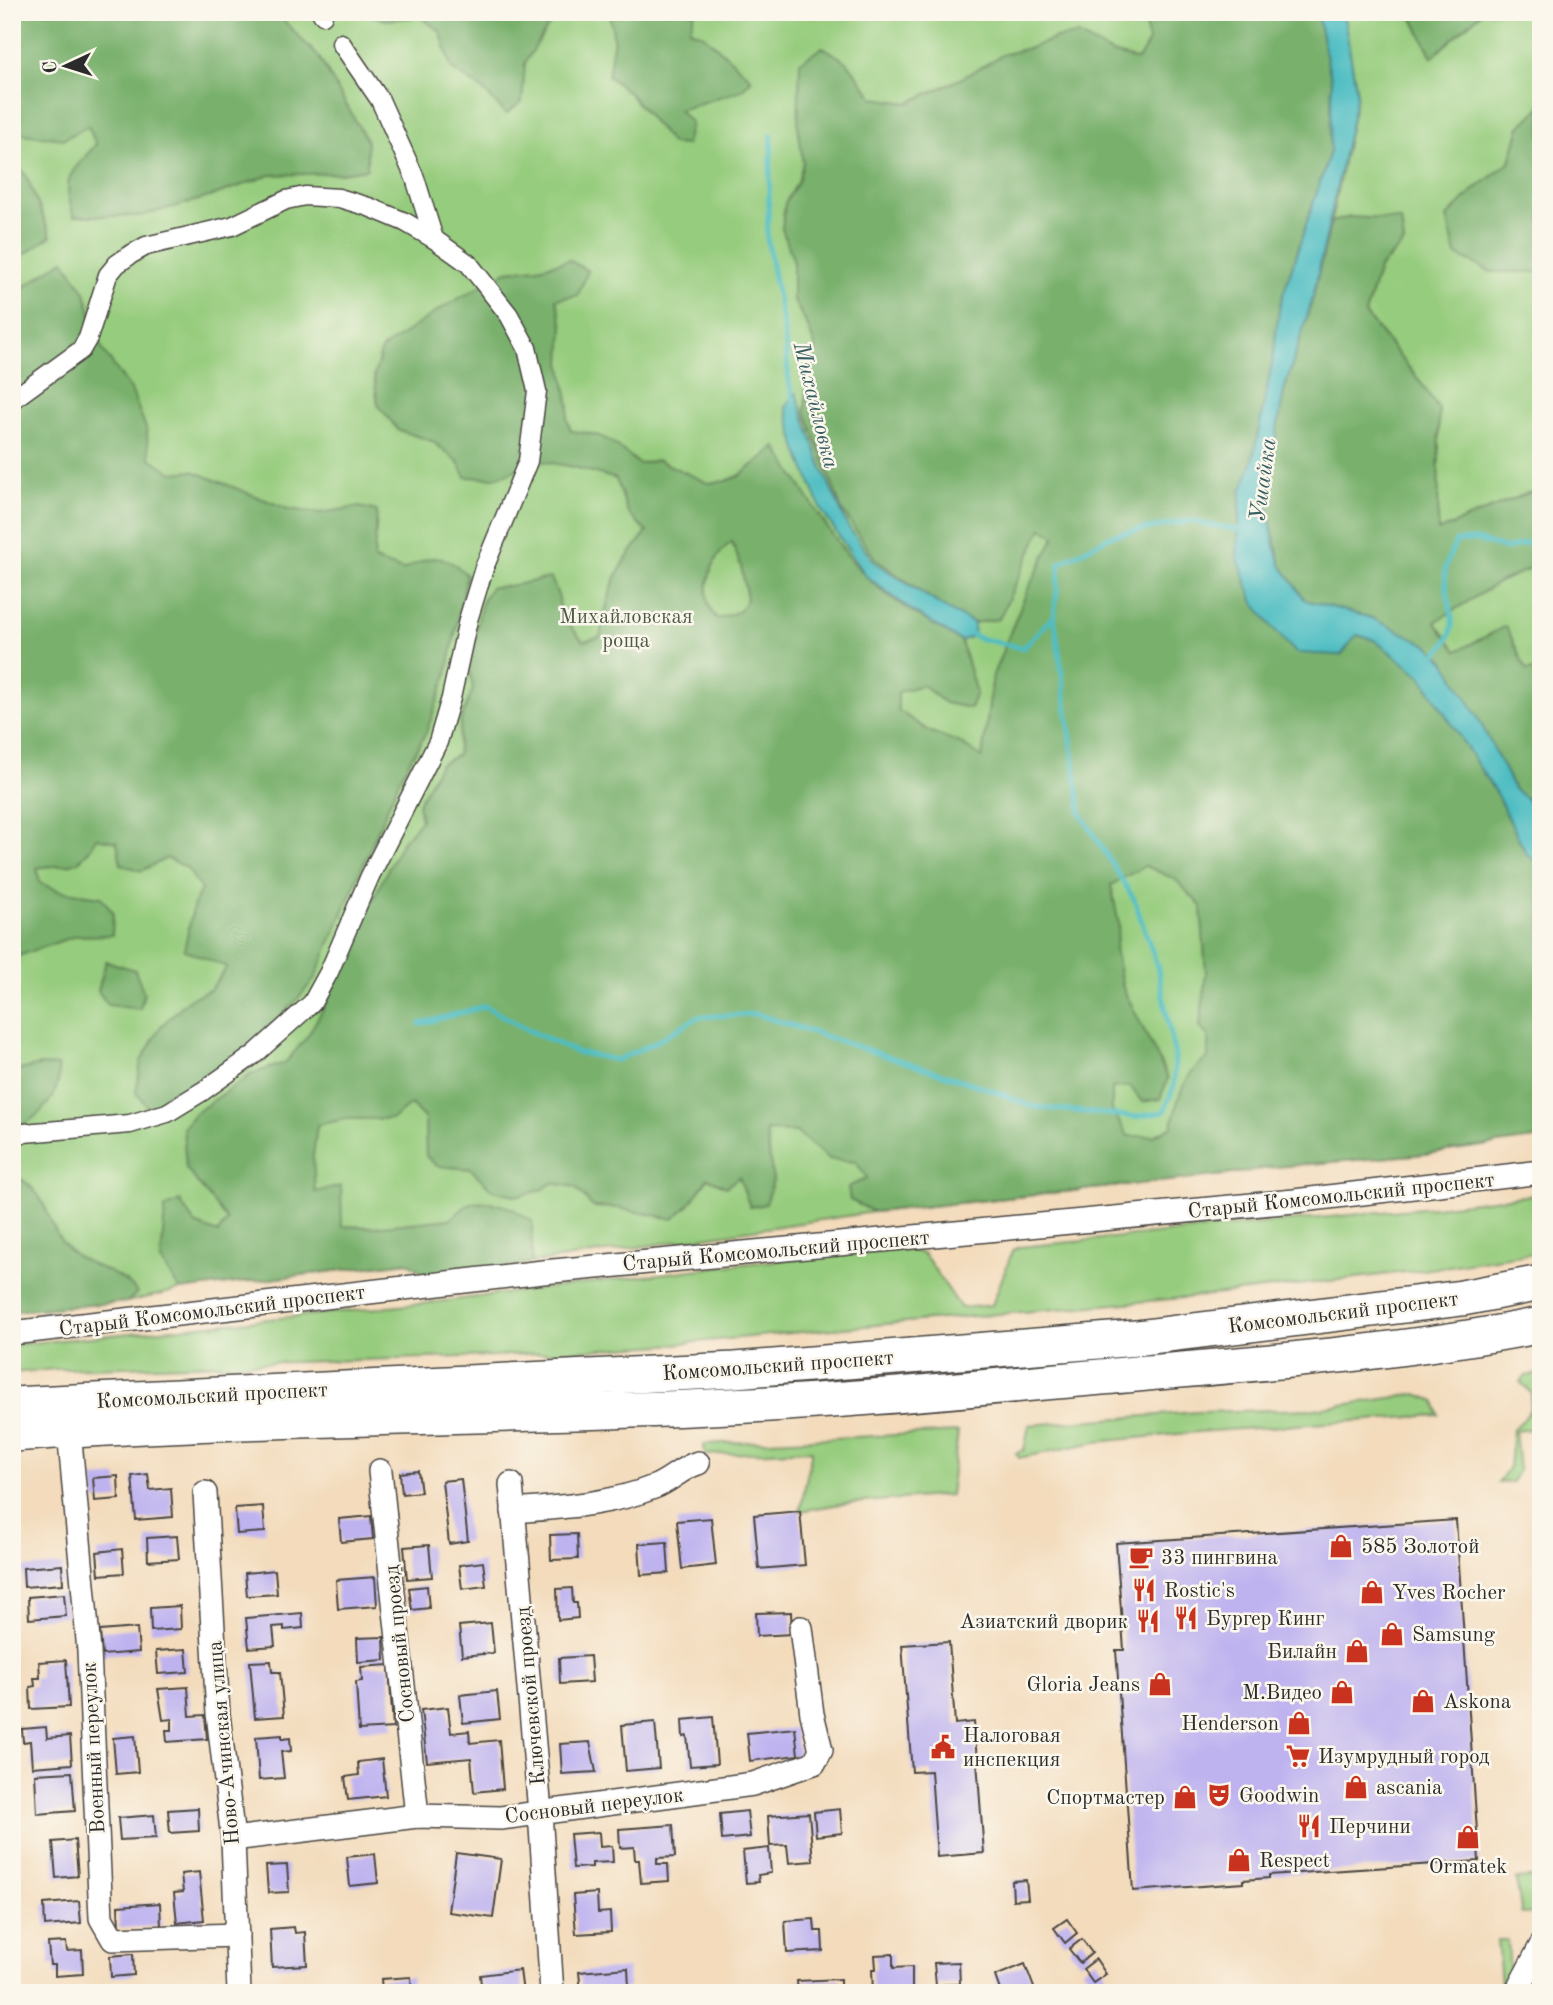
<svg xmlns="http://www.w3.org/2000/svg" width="1553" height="2005" font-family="'Old Standard TT',serif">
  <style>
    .green { fill: #96cc7d; stroke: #607c54; stroke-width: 2 }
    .forest { fill: #78b06c; stroke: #526e4c; stroke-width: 2; fill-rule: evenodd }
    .water { fill: #4ebdc2; stroke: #3c7476; stroke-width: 2 }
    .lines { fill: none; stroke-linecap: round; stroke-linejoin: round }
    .stream { stroke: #4ebdc2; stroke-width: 5 }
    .building { fill: #beb2ef }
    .pedestrian-casing { stroke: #494541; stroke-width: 21 }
    .minor-casing { stroke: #494541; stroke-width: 26 }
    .primary-casing { stroke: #494541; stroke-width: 38 }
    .pedestrian { stroke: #fff; stroke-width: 18 }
    .minor { stroke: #fff; stroke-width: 23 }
    .primary { stroke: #fff; stroke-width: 35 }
    .labels { text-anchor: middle; stroke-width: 5; stroke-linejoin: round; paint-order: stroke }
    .park-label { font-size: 21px; fill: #4b5b44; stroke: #fbf7ec }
    .street-label { font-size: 21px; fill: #2b2b2b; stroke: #fbf7ec }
    .poi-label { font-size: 21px; fill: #2b2b2b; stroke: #fbf7ec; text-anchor: start }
    .water-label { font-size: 23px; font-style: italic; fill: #375e60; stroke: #fbf7ec }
  </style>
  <rect width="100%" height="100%" fill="#fbf7ec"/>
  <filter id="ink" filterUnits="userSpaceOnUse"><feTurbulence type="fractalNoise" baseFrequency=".0143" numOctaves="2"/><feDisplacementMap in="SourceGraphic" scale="14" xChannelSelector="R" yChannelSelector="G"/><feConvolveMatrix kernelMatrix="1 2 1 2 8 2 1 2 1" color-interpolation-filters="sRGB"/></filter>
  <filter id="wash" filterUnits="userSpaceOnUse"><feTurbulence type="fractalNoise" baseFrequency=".00686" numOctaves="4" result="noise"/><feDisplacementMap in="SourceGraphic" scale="28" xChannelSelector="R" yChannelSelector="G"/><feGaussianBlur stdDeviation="1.57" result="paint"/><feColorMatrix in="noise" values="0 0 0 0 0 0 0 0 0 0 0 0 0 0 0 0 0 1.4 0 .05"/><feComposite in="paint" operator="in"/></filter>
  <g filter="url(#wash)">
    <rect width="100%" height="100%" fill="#f3dbbc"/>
    <g class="green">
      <polygon points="12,12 1317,12 1289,280 1526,853 1541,866 1541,1138 1425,1154 1275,1167 1224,1175 874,1212 532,1263 433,1280 407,1262 180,1290 127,1302 12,1311"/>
      <path d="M1343,12H1410L1432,57L1482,12H1541V106L1520,127L1510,162L1474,190L1491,272H1541V491L1528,493L1438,531L1439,410L1419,380L1365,314L1379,268L1404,243C1375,224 1367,213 1331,222L1357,94Z"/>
      <polygon points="1541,564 1541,671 1526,671 1457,652 1435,622 1501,581"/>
      <polygon points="1541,1194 1541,1252 1423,1270 1195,1297 918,1321 664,1345 495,1356 56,1369 12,1373 12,1345 429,1303 740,1264 904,1249 924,1254 961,1308 992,1305 1013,1250 1019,1247 1444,1206"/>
      <path d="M1541,1373V1428L1515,1431L1519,1469L1512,1482L1498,1483L1509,1467L1513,1428C1527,1419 1532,1410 1531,1393L1520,1382L1526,1376Z"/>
      <polygon points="1417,1394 1435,1401 1439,1415 1198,1432 1096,1442 1019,1458 1016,1453 1024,1450 1029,1425 1197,1412 1315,1409"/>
      <polygon points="958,1432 950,1495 840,1504 800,1511 812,1450 705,1455 704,1444"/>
      <polygon points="1541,1877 1539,1913 1522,1914 1516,1879"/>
      <polygon points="1497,1940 1508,1940 1511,1993 1502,1993"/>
    </g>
    <g class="forest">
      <path d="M12,12H264L282,19L319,57L367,141V169L342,173L270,175L209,197L141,216H74C60,174 71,175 96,144L88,126L64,139L23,134L12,130Z"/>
      <polygon points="360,12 560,12 545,31 525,63 522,102 506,114 481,88 452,69 440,31 420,17 386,20"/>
      <polygon points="609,12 695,12 690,30 704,35 752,79 742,90 679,110 691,123 686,145 672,144 628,92 608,76 614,38"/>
      <path d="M1142,12H1317L1332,83L1330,152L1280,304L1272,364L1252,463L1241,492L1237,556L1357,635L1374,640L1421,676L1497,795L1526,853L1541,866V1138L1425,1154L1275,1167L1224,1175L874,1212L850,1200L848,1187L867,1178L856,1162L829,1159L796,1132L766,1131L773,1180L766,1204L750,1207L739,1177L726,1187L708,1178L689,1205L673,1219L618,1208L593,1207L575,1187L552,1183L542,1190L519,1196L492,1190L471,1169L437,1166L426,1156L425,1119L411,1104L392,1119H346L317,1125L313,1157L315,1192L341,1186L342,1226L372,1227L450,1219L470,1203L490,1202L511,1208L532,1221V1263L433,1280L407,1262L180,1290L161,1261L165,1208L180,1201L195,1224L218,1233L227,1220L186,1168L183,1128L194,1114L252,1074L285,1063L307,1037L327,1002L339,973L347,962L358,930L401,843L421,820L418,804L440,764L457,755L461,719L473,689L469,666L482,601L491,587C513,588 529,581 551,578L559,598L560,614L583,641L600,637C609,589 614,570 647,532L628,513L616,479L574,467L541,461L494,478L466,477L458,462L432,441L398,430L378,405L374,376L382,349L437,311L507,271L538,268L569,260L588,271L578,295L556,299L563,326L561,362L569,406L567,419L571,431C606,433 614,443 639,464L658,460L708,483L726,481L739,476L776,447C804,490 829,536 864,574C887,599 932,624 961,641L976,693L970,708L945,703L922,685L898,692V710L929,731L960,743L982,758L993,675L1027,591L1055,536L1042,528L999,619L974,623L945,608L876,560L842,510L805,411L806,390L816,349L808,327L793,299V259L782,229L785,203L798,182L803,163L798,126L800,62L823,47L847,62L874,98L908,103L962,78L1004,54L1030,48L1056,38L1078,35L1112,53L1138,60L1149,41ZM732,542L741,566L747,599L740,611L718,619C696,601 711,554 732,542ZM1145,866L1175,879L1201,906L1206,973L1200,1027L1208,1036V1058C1184,1072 1177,1099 1172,1126L1154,1136H1128L1112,1110V1088L1130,1086L1142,1102L1160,1099L1168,1078L1123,988L1115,949L1119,925L1111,885Z"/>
      <polygon points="1410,12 1482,12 1432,57"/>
      <polygon points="1541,106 1541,272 1491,272 1456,255 1447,217 1474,190 1510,162 1520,127"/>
      <polygon points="12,161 26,175 51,236 12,263"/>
      <polygon points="1350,217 1401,220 1404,243 1379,268 1365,314 1419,380 1439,410 1438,531 1528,493 1541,491 1541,564 1501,581 1435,622 1457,651 1506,626 1526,670 1541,671 1541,829 1527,799 1514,789 1476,714 1372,618 1305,600 1281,565 1269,515 1270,469 1284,391 1313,297 1331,222"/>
      <path d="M64,260L85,292L102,349L131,390L146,428L150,458L173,473L193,471L288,509L319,513L359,507L377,511L374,560L403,570C433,555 442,551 467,575L447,674L426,733L400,778L315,978C284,1018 251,1045 211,1074C191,1088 173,1102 150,1109L136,1093L141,1061L161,1026L189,999L211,989L227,967L184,950L194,904L201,889L187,868L167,858L141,871L121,864L117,842L96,838C78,873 70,862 37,868L40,883L60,891L101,897L113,912L112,935L75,936L12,958V295Z"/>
      <polygon points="106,961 135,970 144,993 140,1009 108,1005 98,991"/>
      <path d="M40,1065L58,1066C63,1094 38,1121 12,1129V1068L20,1070Z"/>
      <path d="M12,1174C53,1194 43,1224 69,1250C88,1268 123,1271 137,1293L127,1302L12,1311Z"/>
    </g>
    <g class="water">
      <polygon points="1317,12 1343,12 1357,94 1313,297 1284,391 1270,469 1269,515 1274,542 1281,565 1305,600 1372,618 1428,645 1445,661 1476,714 1514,789 1527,799 1541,829 1541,866 1526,853 1497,795 1421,676 1374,640 1357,635 1341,655 1296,653 1273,628 1254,603 1237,556 1241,492 1252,463 1272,364 1280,304 1330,152 1332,83"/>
      <polygon points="796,393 823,470 847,525 874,562 945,608 974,623 973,636 961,641 911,610 866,576 822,511 797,450 786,407"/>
    </g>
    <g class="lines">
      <g class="stream">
        <polyline points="772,135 767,238 784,330 789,381 794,402"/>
        <polyline points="969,633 978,638 1023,648 1054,616 1060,563 1113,535 1188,521 1244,531"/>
        <path d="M1433,658C1468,624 1445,610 1445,572C1445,562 1453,550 1456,541L1477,540L1506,549L1541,539"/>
        <polyline points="420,1024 485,1006 528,1030 576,1052 617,1060 654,1043 698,1017 756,1014 983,1087 1034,1107 1135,1117 1164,1112 1174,1086 1175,1056 1157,965 1134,899 1081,814 1054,616"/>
      </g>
    </g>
    <g id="blocks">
      <g class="building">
        <polygon points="418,1471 421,1492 402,1494 400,1473"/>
        <polygon points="148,1474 150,1490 171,1488 173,1517 136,1520 132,1476"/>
        <polygon points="118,1476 119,1499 95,1501 93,1478"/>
        <polygon points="461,1479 468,1541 449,1544 442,1481"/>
        <polygon points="263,1506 265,1532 237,1534 235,1508"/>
        <polygon points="800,1511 805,1565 759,1569 754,1515"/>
        <polygon points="371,1516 373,1539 341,1542 339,1519"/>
        <polygon points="711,1518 716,1565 682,1569 677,1521"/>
        <polygon points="1456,1520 1479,1861 1269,1875 1269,1878 1243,1880 1243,1883 1133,1891 1116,1650 1124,1650 1116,1543"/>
        <polygon points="577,1534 578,1559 551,1560 550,1535"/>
        <polygon points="177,1536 179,1559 148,1561 147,1538"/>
        <polygon points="667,1542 669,1573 641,1575 639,1544"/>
        <polygon points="429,1545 432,1577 407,1579 404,1547"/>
        <polygon points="122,1549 124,1573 99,1575 97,1552"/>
        <polygon points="483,1562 486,1586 462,1589 459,1565"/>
        <polygon points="62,1565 63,1584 24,1587 23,1568"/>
        <polygon points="275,1570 277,1594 247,1596 245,1573"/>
        <polygon points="375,1577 377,1606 338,1609 336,1580"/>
        <polygon points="427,1586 429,1608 412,1610 409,1588"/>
        <polygon points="572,1588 573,1603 577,1603 578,1618 558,1620 557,1589"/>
        <polygon points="64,1594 66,1616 29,1619 28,1597"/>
        <polygon points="180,1606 181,1629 151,1631 150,1608"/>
        <polygon points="791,1612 792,1634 757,1636 756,1613"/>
        <polygon points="302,1613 303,1628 284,1630 284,1626 273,1627 275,1646 249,1648 246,1618"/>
        <polygon points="491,1623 494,1653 462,1656 459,1626"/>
        <polygon points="137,1628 139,1652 102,1655 100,1631"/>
        <polygon points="384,1637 385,1660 358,1662 357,1638"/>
        <polygon points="949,1642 955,1724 974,1722 984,1853 937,1857 931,1771 912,1772 902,1645"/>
        <polygon points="186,1649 188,1672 158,1674 156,1651"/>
        <polygon points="590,1656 592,1682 560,1684 559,1658"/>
        <polygon points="66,1660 69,1707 31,1709 30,1687 35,1686 34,1678 40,1678 39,1662"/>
        <polygon points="271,1661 272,1672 280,1672 284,1716 255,1718 250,1662"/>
        <polygon points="389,1665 393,1728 359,1730 356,1682 362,1681 361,1667"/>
        <polygon points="188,1687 190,1716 205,1715 207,1739 167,1742 166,1730 172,1730 172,1719 163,1720 158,1689"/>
        <polygon points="497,1691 500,1719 463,1723 460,1695"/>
        <polygon points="448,1707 451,1733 469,1731 470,1743 499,1740 503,1789 474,1792 471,1758 427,1762 421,1710"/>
        <polygon points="713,1717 717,1764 690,1766 687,1736 683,1737 682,1720"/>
        <polygon points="655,1722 659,1768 626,1771 622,1725"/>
        <polygon points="46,1727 47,1738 70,1736 72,1764 32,1767 30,1741 23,1742 22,1729"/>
        <polygon points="795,1728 798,1755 750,1761 747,1733"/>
        <polygon points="282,1735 282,1739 290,1738 291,1751 281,1752 284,1778 259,1780 256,1737"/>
        <polygon points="135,1736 138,1772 116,1774 113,1738"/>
        <polygon points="590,1742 596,1772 562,1774 560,1744"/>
        <polygon points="382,1759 386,1796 348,1800 345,1777 359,1775 358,1762"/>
        <polygon points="72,1772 75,1811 37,1814 35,1774"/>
        <polygon points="198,1808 199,1831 170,1833 168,1810"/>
        <polygon points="840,1809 842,1833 816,1836 814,1812"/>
        <polygon points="747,1811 750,1837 722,1840 720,1814"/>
        <polygon points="809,1813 813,1861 789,1863 787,1845 770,1846 768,1816"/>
        <polygon points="154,1815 156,1838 120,1840 118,1818"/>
        <polygon points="673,1825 675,1857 657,1858 657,1864 668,1864 669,1881 641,1883 639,1860 635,1860 634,1847 620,1848 619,1829"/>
        <polygon points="599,1832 600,1847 612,1846 613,1862 592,1863 592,1867 573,1868 570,1834"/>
        <polygon points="75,1840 78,1876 56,1878 53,1842"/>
        <polygon points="769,1848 771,1873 758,1875 759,1882 746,1883 743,1851"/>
        <polygon points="456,1853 501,1859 493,1918 448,1912"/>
        <polygon points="375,1854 378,1883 350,1886 347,1857"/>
        <polygon points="287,1865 289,1892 268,1893 266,1866"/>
        <polygon points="199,1872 204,1920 177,1923 174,1893 183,1892 181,1874"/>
        <polygon points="1026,1880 1028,1899 1013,1900 1012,1881"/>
        <polygon points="597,1893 598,1913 610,1912 611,1932 576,1934 573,1895"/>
        <polygon points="79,1901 81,1923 45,1926 44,1904"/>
        <polygon points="160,1903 161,1926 119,1928 118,1906"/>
        <polygon points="814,1919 815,1931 822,1931 823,1951 787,1953 785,1921"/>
        <polygon points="1067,1919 1077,1933 1065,1943 1054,1928"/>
        <polygon points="294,1927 295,1933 305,1932 307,1965 272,1967 270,1929"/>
        <polygon points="1082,1939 1092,1953 1080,1963 1069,1949"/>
        <polygon points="66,1942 67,1951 82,1950 83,1974 55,1976 55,1965 50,1965 48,1943"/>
        <polygon points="133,1954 134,1975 111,1977 110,1956"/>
        <polygon points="893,1954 893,1968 912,1967 912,1993 873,1993 872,1969 876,1969 875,1955"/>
        <polygon points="1096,1959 1106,1974 1093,1983 1083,1969"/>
        <polygon points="959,1962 960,1984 936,1985 934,1963"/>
        <polygon points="1025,1964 1036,1993 1001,1993 995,1976"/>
        <polygon points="628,1968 629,1988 581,1992 579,1972"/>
        <polygon points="520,1970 523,1993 482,1993 480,1975"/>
        <polygon points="411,1977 412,1993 376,1993 376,1990 382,1990 381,1979"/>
        <polygon points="840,1979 840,1993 798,1993 797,1981"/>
      </g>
    </g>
  </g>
  <g filter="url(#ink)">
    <use href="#blocks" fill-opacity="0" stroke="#494541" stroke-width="2"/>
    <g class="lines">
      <g class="pedestrian-casing">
        <g id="pedestrian">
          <polyline points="321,12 323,15"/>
          <polyline points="341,43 380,100 415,178 434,239"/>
          <polyline points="12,400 81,350 88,338 108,275 117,264 130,255 146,246 232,226 286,200 305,196 339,198 369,207 405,222 434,239 469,264 509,315 527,348 537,391 528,461 484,568 468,620 451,698 438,742 370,876 329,972 312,1003 255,1054 203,1091 167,1113 130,1124 12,1134"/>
        </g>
      </g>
      <g class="minor-casing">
        <g id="minor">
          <polyline points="12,1333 543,1272 1294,1201 1541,1172"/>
          <polyline points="69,1430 89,1651 101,1918 113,1939 237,1935"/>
          <polyline points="380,1471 417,1816"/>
          <polyline points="511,1484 540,1812 552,1993"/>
          <polyline points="205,1493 218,1714 233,1839 239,1993"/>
          <path d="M513,1511C561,1507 609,1505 654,1487C670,1481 681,1468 698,1463"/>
          <polyline points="233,1839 417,1816 501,1818 753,1784 814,1763 821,1750 812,1714 801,1628"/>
          <polyline points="1516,1993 1541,1946"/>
        </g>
      </g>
      <g class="primary-casing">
        <g id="primary">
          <polyline points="12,1405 735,1370 1136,1338 1462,1298 1541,1283"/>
          <path d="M12,1434C238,1418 464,1417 690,1408C839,1402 987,1387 1136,1374C1271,1362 1407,1352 1541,1325"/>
        </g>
      </g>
      <use href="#pedestrian" class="pedestrian"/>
      <use href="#minor" class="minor"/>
      <use href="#primary" class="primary"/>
    </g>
  </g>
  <defs>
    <g id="shop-bare" transform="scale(1.89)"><path d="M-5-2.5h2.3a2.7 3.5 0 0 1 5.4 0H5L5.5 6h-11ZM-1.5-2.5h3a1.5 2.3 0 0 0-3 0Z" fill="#c8321e" stroke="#fbf7ec" stroke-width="2.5" paint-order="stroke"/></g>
    <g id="cafe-bare" transform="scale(1.89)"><path d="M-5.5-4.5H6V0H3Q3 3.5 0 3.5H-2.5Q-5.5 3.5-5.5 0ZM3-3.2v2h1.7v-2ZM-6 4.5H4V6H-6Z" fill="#c8321e" stroke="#fbf7ec" stroke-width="2.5" paint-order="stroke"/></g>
    <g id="restaurant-bare" transform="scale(1.89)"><path d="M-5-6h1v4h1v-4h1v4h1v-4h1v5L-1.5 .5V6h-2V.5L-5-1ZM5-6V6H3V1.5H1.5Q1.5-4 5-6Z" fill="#c8321e" stroke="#fbf7ec" stroke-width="2.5" paint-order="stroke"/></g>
    <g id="civic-bare" transform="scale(1.89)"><path d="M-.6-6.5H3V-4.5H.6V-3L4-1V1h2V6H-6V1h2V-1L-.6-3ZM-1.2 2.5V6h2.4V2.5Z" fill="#c8321e" stroke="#fbf7ec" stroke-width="2.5" paint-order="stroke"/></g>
    <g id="supermarket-bare" transform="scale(1.89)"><path d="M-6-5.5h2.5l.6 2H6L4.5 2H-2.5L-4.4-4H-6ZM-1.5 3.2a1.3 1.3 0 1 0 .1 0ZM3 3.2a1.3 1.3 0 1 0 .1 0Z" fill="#c8321e" stroke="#fbf7ec" stroke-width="2.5" paint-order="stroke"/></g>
    <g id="theatre-bare" transform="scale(1.89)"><path d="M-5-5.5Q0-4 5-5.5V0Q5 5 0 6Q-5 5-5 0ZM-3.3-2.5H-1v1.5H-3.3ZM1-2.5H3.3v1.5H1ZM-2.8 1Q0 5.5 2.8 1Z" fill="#c8321e" stroke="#fbf7ec" stroke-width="2.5" paint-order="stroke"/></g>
  </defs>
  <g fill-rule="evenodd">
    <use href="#shop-bare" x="1341" y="1546"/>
    <use href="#cafe-bare" x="1141" y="1557"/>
    <use href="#restaurant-bare" x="1144" y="1590"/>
    <use href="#shop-bare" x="1372" y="1592"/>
    <use href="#restaurant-bare" x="1186" y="1618"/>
    <use href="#restaurant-bare" x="1148" y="1621"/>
    <use href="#shop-bare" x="1392" y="1634"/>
    <use href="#shop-bare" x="1357" y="1651"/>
    <use href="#shop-bare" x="1160" y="1684"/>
    <use href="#shop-bare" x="1342" y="1692"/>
    <use href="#shop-bare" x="1423" y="1701"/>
    <use href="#shop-bare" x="1299" y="1723"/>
    <use href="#civic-bare" x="943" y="1747"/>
    <use href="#supermarket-bare" x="1298" y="1756"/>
    <use href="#shop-bare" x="1356" y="1787"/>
    <use href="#theatre-bare" x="1219" y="1795"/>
    <use href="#shop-bare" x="1185" y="1797"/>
    <use href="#restaurant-bare" x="1309" y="1826"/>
    <use href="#shop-bare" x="1468" y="1837"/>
    <use href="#shop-bare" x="1239" y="1860"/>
  </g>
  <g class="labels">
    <g class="park-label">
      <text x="626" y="623">Михайловская<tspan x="626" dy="24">роща</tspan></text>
    </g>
    <g class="street-label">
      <text transform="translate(1341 1195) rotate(-6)" y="7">Старый Комсомольский проспект</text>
      <text transform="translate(776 1250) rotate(-5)" y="7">Старый Комсомольский проспект</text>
      <text transform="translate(212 1310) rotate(-7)" y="7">Старый Комсомольский проспект</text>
      <text transform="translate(1343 1312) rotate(-7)" y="7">Комсомольский проспект</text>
      <text transform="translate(778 1365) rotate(-4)" y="7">Комсомольский проспект</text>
      <text transform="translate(212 1395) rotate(-3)" y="7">Комсомольский проспект</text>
      <text transform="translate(399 1644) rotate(-96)" y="7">Сосновый проезд</text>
      <text transform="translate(530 1696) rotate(-95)" y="7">Ключевской проезд</text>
      <text transform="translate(223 1743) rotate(-95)" y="7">Ново-Ачинская улица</text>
      <text transform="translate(93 1748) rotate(-93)" y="7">Военный переулок</text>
      <text transform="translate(594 1805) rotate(-7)" y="7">Сосновый переулок</text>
    </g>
    <g class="poi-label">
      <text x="1361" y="1553">585 Золотой</text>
      <text x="1161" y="1564">33 пингвина</text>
      <text x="1164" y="1597">Rostic's</text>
      <text x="1392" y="1599">Yves Rocher</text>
      <text x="1206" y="1625">Бургер Кинг</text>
      <text x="1128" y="1628" text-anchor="end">Азиатский дворик</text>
      <text x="1412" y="1641">Samsung</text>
      <text x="1337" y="1658" text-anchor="end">Билайн</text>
      <text x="1140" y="1691" text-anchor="end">Gloria Jeans</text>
      <text x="1322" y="1699" text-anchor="end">М.Видео</text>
      <text x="1443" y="1708">Askona</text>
      <text x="1279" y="1730" text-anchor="end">Henderson</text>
      <text x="963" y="1742">Налоговая<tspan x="963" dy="24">инспекция</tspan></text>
      <text x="1318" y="1763">Изумрудный город</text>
      <text x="1376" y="1794">ascania</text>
      <text x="1239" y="1802">Goodwin</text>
      <text x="1165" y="1804" text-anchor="end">Спортмастер</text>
      <text x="1329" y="1833">Перчини</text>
      <text x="1259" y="1867">Respect</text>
      <text x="1468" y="1873" text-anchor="middle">Ormatek</text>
    </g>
    <g class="water-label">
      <text transform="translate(817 405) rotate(76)" y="8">Михайловка</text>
      <text transform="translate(1262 480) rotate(-82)" y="8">Ушайка</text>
    </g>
  </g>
  <rect width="1553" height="2005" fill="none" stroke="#fbf7ec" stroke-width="42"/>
  <g transform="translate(66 66) rotate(266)" stroke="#fbf7ec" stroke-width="5" paint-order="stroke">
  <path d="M0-5L12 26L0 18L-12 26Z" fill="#2b2b2b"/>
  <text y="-10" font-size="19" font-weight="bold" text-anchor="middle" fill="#2b2b2b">С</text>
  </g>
</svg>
